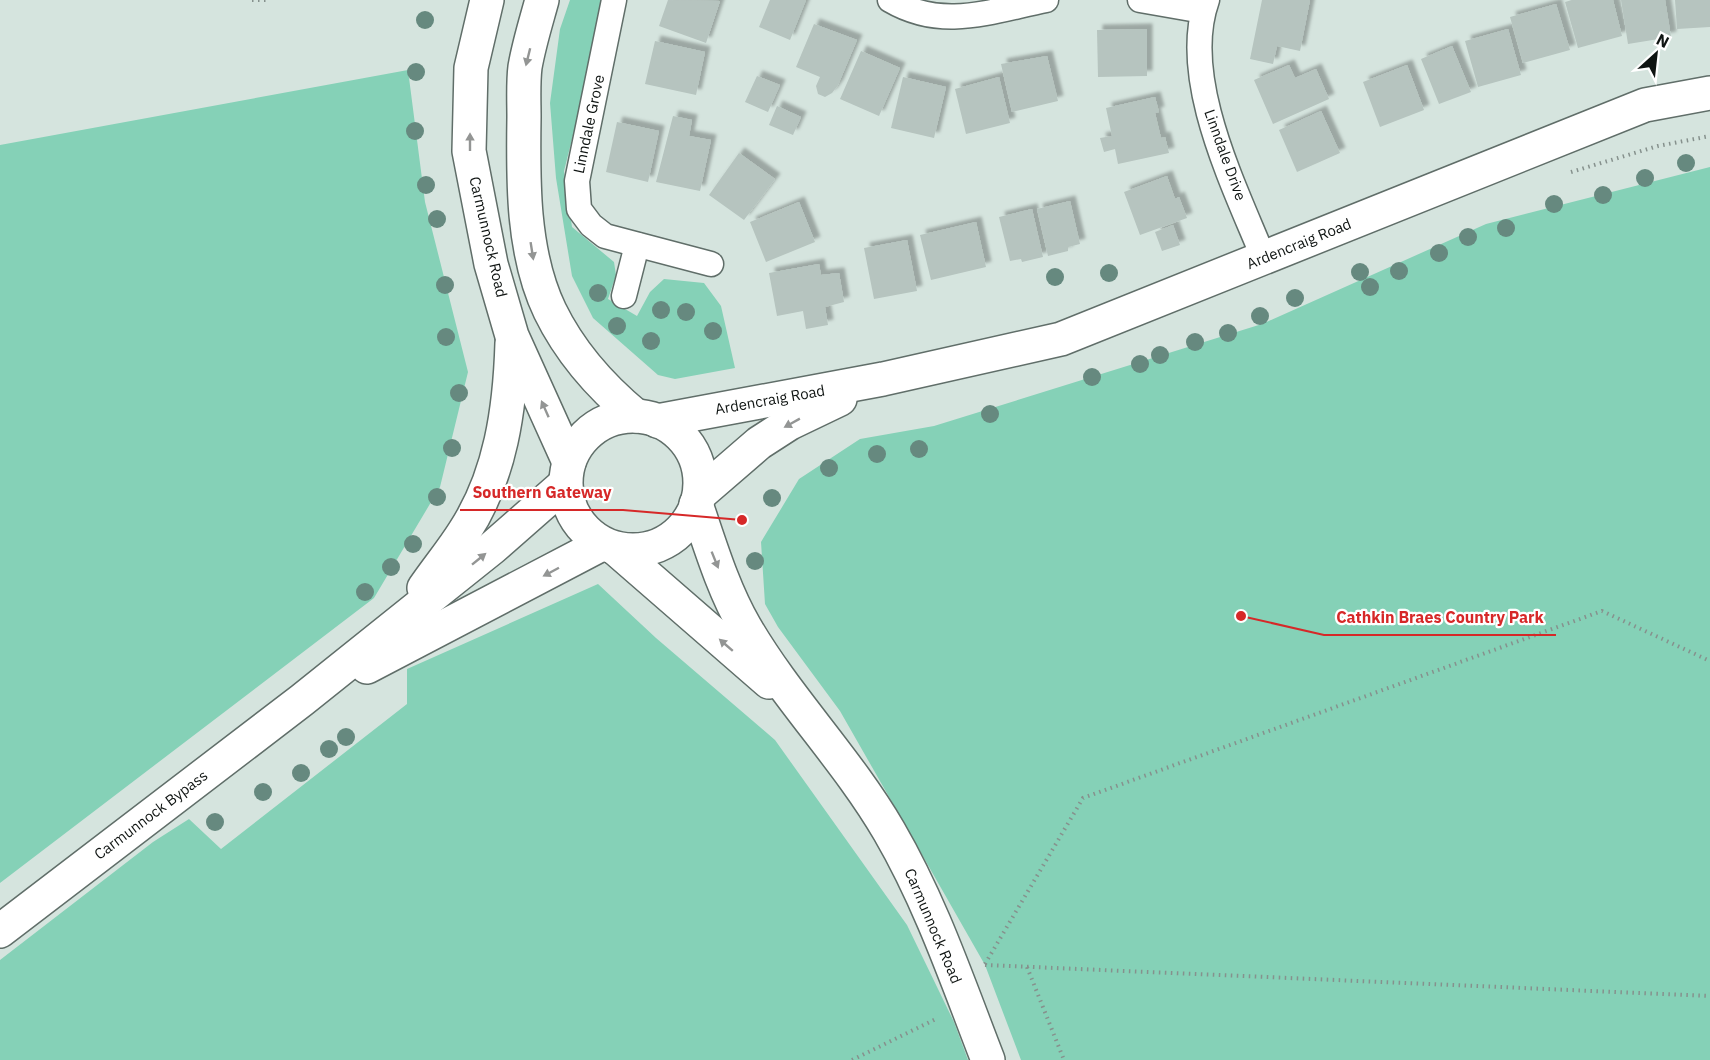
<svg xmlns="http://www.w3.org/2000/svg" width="1710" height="1060" font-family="'IBM Plex Sans',sans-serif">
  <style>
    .green { fill: #85d1b7 }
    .building { fill: #b6c4bf; filter: url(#shadow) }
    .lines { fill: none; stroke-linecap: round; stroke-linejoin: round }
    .street-casing { stroke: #606e69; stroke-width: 27 }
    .secondary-casing { stroke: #606e69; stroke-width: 36 }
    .path { stroke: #86918d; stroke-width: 4; stroke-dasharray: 1.5 4.5; stroke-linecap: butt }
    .street { stroke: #fff; stroke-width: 24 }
    .secondary { stroke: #fff; stroke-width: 33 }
    .tree { fill: #66897f }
    .oneway { fill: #939594 }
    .labels { text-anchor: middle; stroke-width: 4.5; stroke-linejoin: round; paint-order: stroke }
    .street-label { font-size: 15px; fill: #0f1412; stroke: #fff }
    .leader { fill: none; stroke: #d62828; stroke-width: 2 }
    .callout-dot { fill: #d62828; stroke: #fff; stroke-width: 2 }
    .callout-label { font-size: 16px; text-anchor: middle; font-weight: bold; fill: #d62828; stroke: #fff; stroke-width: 4.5; stroke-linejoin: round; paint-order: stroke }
  </style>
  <defs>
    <filter id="shadow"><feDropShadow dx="5.5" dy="-5.5" stdDeviation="1.5" flood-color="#0004"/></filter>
  </defs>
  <rect width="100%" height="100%" fill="#d5e4de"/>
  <g class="green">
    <polygon points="570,0 607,0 564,171 572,227 614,262 616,275 608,299 637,316 650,292 664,279 704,283 721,306 735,368 675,379 658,375 593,318 572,276 556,178 550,103 560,29"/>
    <polygon points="408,70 425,202 468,372 440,487 374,598 0,883 0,145"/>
    <polygon points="1710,167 1710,1060 1021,1060 985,965 840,711 778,627 765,604 761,542 799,479 860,439 934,426 1262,324 1486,224"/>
    <polygon points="598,584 656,638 775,740 907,925 954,1022 968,1060 0,1060 0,960 153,842 189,819 221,849 407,704 407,669"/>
  </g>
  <g class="building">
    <polygon points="668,0 720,1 706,43 659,26"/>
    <polygon points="770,0 806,0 790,40 759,27"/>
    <polygon points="1262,0 1310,0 1300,51 1277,46 1273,64 1250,59"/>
    <polygon points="1572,0 1613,0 1622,36 1578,48 1565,2"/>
    <polygon points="1621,0 1665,0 1671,37 1628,44"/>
    <polygon points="1675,0 1710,0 1710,27 1677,29"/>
    <polygon points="1556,4 1570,50 1523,63 1510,17"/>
    <polygon points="814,24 857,40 838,85 832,93 825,97 818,94 816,86 820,77 796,67"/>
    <polygon points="1147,29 1147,76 1098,77 1097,30"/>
    <polygon points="1508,29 1521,75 1478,87 1465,41"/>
    <polygon points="655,41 705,52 696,95 645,84"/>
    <polygon points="1452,46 1471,92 1439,104 1421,59"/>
    <polygon points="861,51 900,68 879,116 840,99"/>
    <polygon points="1047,56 1058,101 1012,112 1001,64"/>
    <polygon points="1289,65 1295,78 1316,69 1329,99 1273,124 1254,80"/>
    <polygon points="1407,65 1424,110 1380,127 1363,82"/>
    <polygon points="757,76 780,85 768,112 745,102"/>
    <polygon points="903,77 946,87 934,138 891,128"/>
    <polygon points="999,77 1010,123 966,134 955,89"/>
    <polygon points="1155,97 1159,112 1155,113 1161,138 1165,137 1169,153 1118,164 1115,149 1104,152 1100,138 1112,136 1106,108"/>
    <polygon points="777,106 801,117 793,135 769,125"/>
    <polygon points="1321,111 1340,153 1297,172 1279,130"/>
    <polygon points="673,116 692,120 689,136 711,140 700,191 656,182"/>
    <polygon points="617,122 659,131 648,182 606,172"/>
    <polygon points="739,153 775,179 744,220 709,195"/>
    <polygon points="1167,176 1175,199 1179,197 1187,218 1140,235 1124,192"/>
    <polygon points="1070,201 1080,244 1068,247 1068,251 1048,256 1037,209"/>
    <polygon points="799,202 815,242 766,262 750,222"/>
    <polygon points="1032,209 1043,257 1022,262 1021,259 1010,261 999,217"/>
    <polygon points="976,222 986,267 931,280 920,235"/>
    <polygon points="1173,225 1180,245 1162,251 1155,232"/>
    <polygon points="907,240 917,291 874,299 864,248"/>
    <polygon points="819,264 821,275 839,273 844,302 825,307 828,325 806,329 803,311 777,316 769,273"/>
  </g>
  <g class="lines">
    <g class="street-casing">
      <g id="street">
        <polyline points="614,0 577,181 579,209 591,225 605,236 711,264"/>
        <path d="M890,0C943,31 991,11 1046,0"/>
        <polyline points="1140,0 1203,11"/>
        <path d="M1207,0C1179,78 1235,187 1264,259"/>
        <polyline points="624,296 637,245"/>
      </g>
    </g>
    <g class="secondary-casing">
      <g id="secondary">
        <polyline points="487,0 471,68 469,151 491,264 512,336 569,462"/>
        <path d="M542,0C536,22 529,44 525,67C523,83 524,101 524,117C523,180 522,253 550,311C570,352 601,387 636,416"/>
        <circle cx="633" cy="483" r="67"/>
        <polyline points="657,421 883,379 1061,339 1645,105 1710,93"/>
        <polyline points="700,494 759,443 790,423 840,399"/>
        <path d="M696,504C710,545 723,589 745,627C787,699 847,759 889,831C931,903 958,983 988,1060"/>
        <polyline points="616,549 769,682"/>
        <path d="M424,588C437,569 452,551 464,532C501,476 510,408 512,343"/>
        <polyline points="367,667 602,544"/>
        <polyline points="0,931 302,700 492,548 565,484"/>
      </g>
    </g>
    <g class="path">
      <polyline points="252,0 270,0"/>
      <polyline points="1571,172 1658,146 1710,136"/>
      <polyline points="985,964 1083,798 1602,611 1710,661"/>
      <polyline points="985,965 1710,996"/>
      <polyline points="1027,967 1064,1060"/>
      <polyline points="852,1060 938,1018"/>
    </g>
    <use href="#street" class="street"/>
    <use href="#secondary" class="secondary"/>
  </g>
  <g class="tree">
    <circle cx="425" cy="20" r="9"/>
    <circle cx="416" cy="72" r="9"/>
    <circle cx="415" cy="131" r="9"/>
    <circle cx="1686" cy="163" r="9"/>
    <circle cx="1645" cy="178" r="9"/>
    <circle cx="426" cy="185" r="9"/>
    <circle cx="1603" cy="195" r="9"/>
    <circle cx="1554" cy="204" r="9"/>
    <circle cx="437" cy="219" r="9"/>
    <circle cx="1506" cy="228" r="9"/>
    <circle cx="1468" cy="237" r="9"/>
    <circle cx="1439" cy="253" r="9"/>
    <circle cx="1399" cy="271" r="9"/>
    <circle cx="1360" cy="272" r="9"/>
    <circle cx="1109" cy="273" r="9"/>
    <circle cx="1055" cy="277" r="9"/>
    <circle cx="445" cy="285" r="9"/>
    <circle cx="1370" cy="287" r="9"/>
    <circle cx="598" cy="293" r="9"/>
    <circle cx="1295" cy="298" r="9"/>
    <circle cx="661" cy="310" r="9"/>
    <circle cx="686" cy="312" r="9"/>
    <circle cx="1260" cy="316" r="9"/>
    <circle cx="617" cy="326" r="9"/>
    <circle cx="713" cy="331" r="9"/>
    <circle cx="1228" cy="333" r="9"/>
    <circle cx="446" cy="337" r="9"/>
    <circle cx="651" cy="341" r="9"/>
    <circle cx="1195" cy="342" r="9"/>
    <circle cx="1160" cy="355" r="9"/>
    <circle cx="1140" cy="364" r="9"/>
    <circle cx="1092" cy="377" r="9"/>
    <circle cx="459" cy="393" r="9"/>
    <circle cx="990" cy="414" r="9"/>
    <circle cx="452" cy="448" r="9"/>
    <circle cx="919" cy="449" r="9"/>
    <circle cx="877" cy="454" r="9"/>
    <circle cx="829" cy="468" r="9"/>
    <circle cx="437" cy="497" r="9"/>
    <circle cx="772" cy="498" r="9"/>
    <circle cx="413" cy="544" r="9"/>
    <circle cx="755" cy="561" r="9"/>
    <circle cx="391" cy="567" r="9"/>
    <circle cx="365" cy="592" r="9"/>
    <circle cx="346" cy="737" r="9"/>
    <circle cx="329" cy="749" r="9"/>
    <circle cx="301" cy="773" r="9"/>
    <circle cx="263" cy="792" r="9"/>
    <circle cx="215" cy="822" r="9"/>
  </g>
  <defs><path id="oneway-solid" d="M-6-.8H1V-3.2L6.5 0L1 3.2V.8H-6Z" transform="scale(1.5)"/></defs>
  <g class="oneway">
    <use href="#oneway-solid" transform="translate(528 57) rotate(104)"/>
    <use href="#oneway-solid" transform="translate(470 142) rotate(-90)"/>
    <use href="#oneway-solid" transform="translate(532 251) rotate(81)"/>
    <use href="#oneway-solid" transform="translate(545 409) rotate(-114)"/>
    <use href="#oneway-solid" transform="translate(792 423) rotate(151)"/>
    <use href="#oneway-solid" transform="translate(479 559) rotate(-39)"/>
    <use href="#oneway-solid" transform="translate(715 560) rotate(68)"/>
    <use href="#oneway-solid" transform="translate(551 572) rotate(152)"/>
    <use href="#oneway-solid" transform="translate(726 645) rotate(-139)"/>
  </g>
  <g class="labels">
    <g class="street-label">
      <text transform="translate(589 124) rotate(-78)" y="5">Linndale Grove</text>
      <text transform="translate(1225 155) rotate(70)" y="5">Linndale Drive</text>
      <text transform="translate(488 237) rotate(77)" y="5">Carmunnock Road</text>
      <text transform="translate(1299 244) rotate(-22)" y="5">Ardencraig Road</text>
      <text transform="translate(770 400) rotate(-10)" y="5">Ardencraig Road</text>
      <text transform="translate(151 815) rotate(-37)" y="5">Carmunnock Bypass</text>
      <text transform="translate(933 926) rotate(67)" y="5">Carmunnock Road</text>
    </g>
  </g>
  <path class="leader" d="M742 520L623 510H460M1241 616L1324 635H1556"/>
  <g class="callout-dot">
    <circle cx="742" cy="520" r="6"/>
    <circle cx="1241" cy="616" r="6"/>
  </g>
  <g class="callout-label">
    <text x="542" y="498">Southern Gateway</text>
    <text x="1440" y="623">Cathkin Braes Country Park</text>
  </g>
  <g transform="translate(1656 54) rotate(27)" stroke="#ffffff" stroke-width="4.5" paint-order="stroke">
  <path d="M0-4.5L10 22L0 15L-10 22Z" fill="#0f1412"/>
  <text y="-9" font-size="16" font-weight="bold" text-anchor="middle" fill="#0f1412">N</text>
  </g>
</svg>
